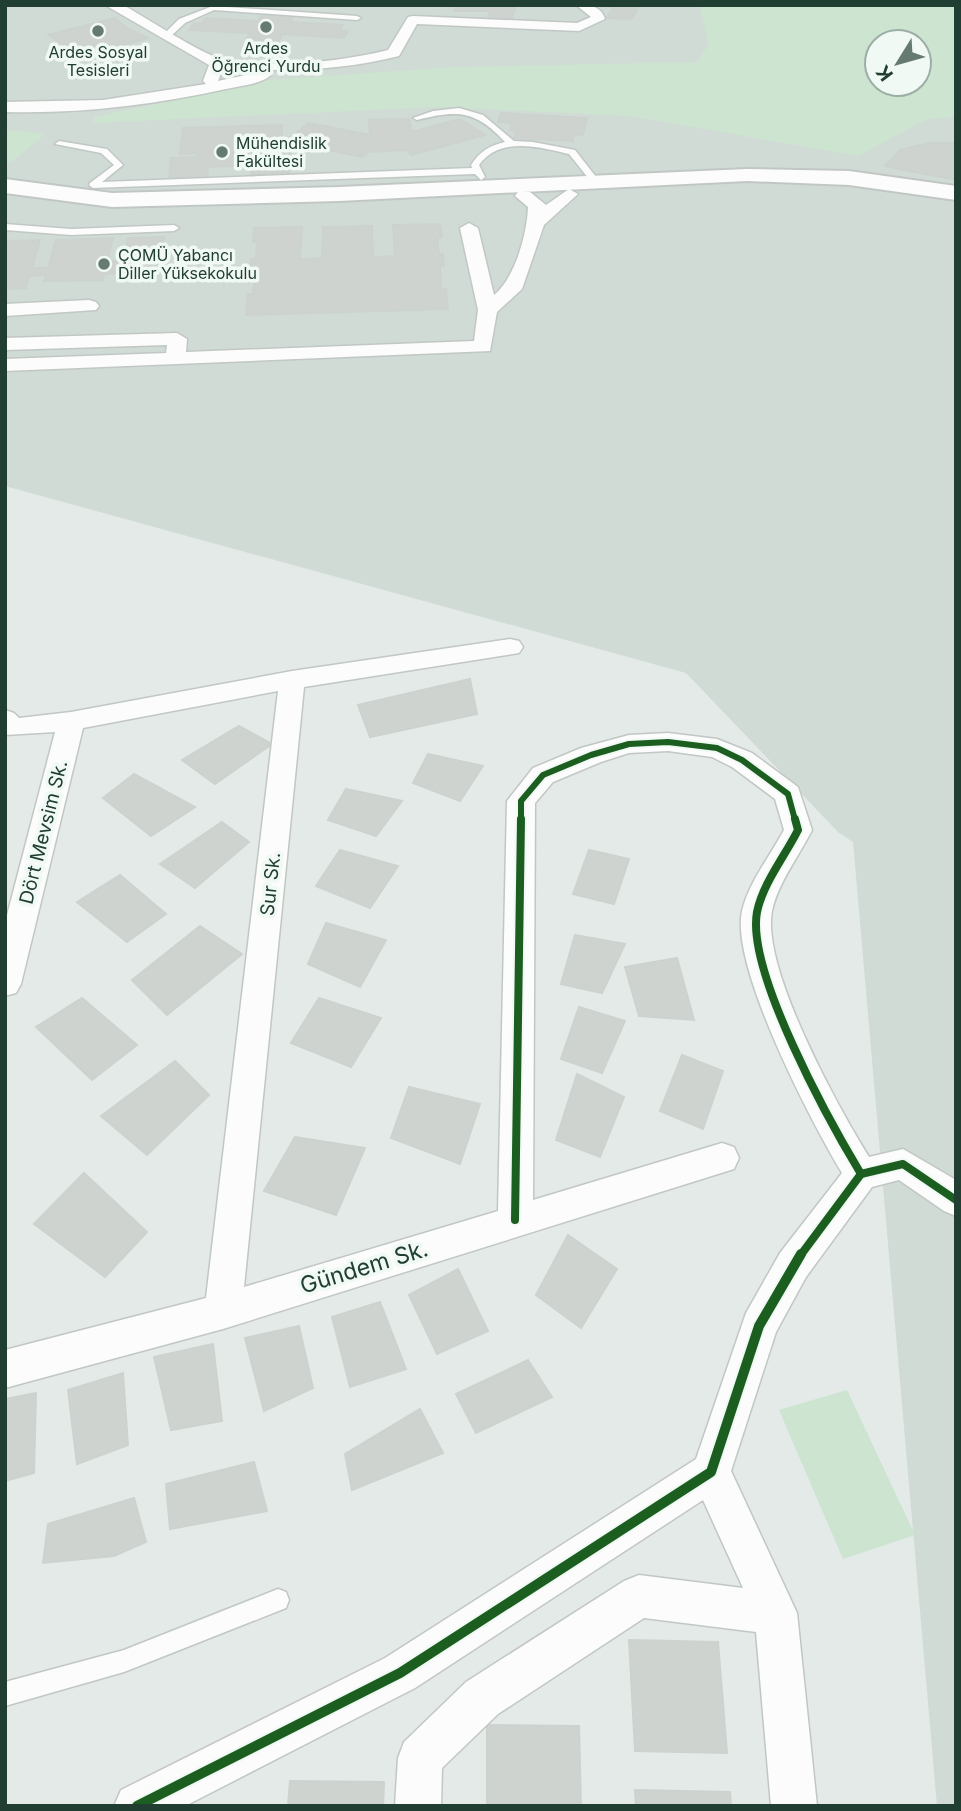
<svg xmlns="http://www.w3.org/2000/svg" width="961" height="1811" font-family="Inter,sans-serif">
  <style>
    .built { fill: #d1dbd6; fill-rule: evenodd }
    .green { fill: #cce4d0; fill-rule: evenodd }
    .building { fill: #ced3d0; stroke: #ccd3cf; stroke-width: 2 }
    .lines { fill: none; stroke-linecap: round; stroke-linejoin: round }
    .service-casing { stroke: #c1c7c4; stroke-width: 3 }
    .minor-casing { stroke: #c1c7c4; stroke-width: 3 }
    .tertiary-casing { stroke: #c1c7c4; stroke-width: 4 }
    .service { fill: #fbfcfb; fill-rule: evenodd }
    .minor { fill: #fbfcfb; fill-rule: evenodd }
    .tertiary { fill: #fbfcfb; fill-rule: evenodd }
    .cycleway-far2-casing { stroke: #f1f9f4; stroke-width: 10 }
    .cycleway-far1-casing { stroke: #f1f9f4; stroke-width: 12 }
    .cycleway-casing { stroke: #f1f9f4; stroke-width: 14 }
    .cycleway-far2 { stroke: #1b5e20; stroke-width: 6 }
    .cycleway-far1 { stroke: #1b5e20; stroke-width: 8 }
    .cycleway { stroke: #1b5e20; stroke-width: 10 }
    .poi-dot { fill: #657a71; stroke: #f1f9f4; stroke-width: 2.5 }
    .labels { text-anchor: middle; stroke-width: 7; stroke-linejoin: round; paint-order: stroke }
    .far-poi-label { font-size: 16px; fill: #203e32; stroke: #f1f9f4 }
    .street-label { font-size: 19px; fill: #203e32; stroke: #f1f9f4 }
    .near-street-label { font-size: 23px; fill: #203e32; stroke: #f1f9f4 }
  </style>
  <rect width="100%" height="100%" fill="#e4eae7"/>
  <path class="built" d="M5,5H956V1806H937L853,842L839,833L686,673L5,486ZM877,42H919V84H877Z"/>
  <g class="green">
    <path d="M699,5H956V117L927,119L858,156L630,116L438,107L92,123L94,117L268,80L454,67L697,62L709,44ZM877,42H919V84H877Z"/>
    <polygon points="11,130 45,134 12,162 5,161 5,135"/>
    <polygon points="847,1390 915,1535 843,1559 779,1410"/>
  </g>
  <g class="building">
    <polygon points="457,5 516,5 512,18 488,17 490,11 454,11"/>
    <polygon points="640,5 631,19 606,18 614,8 603,6"/>
    <polygon points="262,15 293,16 290,22 343,25 340,30 348,31 344,38 282,34 279,41 247,39 250,33 189,30 194,23 202,24 206,18 258,21"/>
    <polygon points="115,18 128,29 148,38 114,48 64,45 48,35"/>
    <polygon points="501,113 587,118 583,135 574,134 573,141 514,138 516,131 510,130 512,123 498,122"/>
    <polygon points="409,119 411,132 460,119 485,135 412,155 405,150 369,152 362,157 286,141 309,123 370,135 369,120"/>
    <polygon points="282,125 282,150 264,151 263,155 289,154 289,173 251,174 252,165 208,167 207,176 169,177 171,158 197,157 198,153 180,154 183,128"/>
    <polygon points="930,143 956,143 956,180 885,166 900,150"/>
    <polygon points="440,224 442,237 437,238 439,255 443,254 444,266 440,266 441,289 446,289 448,309 246,315 248,294 253,294 255,271 250,271 251,259 256,259 257,242 253,242 254,228 302,227 300,259 322,258 323,227 372,226 373,257 395,256 393,225"/>
    <polygon points="164,237 156,278 119,279 120,273 104,274 103,280 44,281 46,275 29,276 26,288 5,289 5,241 40,240 32,268 48,268 56,240 113,238 107,261 123,261 128,238"/>
    <polygon points="470,679 477,714 370,737 358,705"/>
    <polygon points="239,726 272,744 215,784 182,760"/>
    <polygon points="428,754 483,766 460,801 413,783"/>
    <polygon points="134,774 195,807 151,836 103,798"/>
    <polygon points="346,789 402,801 376,836 328,820"/>
    <polygon points="222,822 249,842 195,888 160,864"/>
    <polygon points="340,850 398,866 370,908 316,886"/>
    <polygon points="589,850 629,859 614,904 573,894"/>
    <polygon points="120,875 166,914 127,942 77,902"/>
    <polygon points="326,923 386,940 360,987 308,964"/>
    <polygon points="200,926 242,954 167,1015 132,980"/>
    <polygon points="575,935 625,944 602,993 561,984"/>
    <polygon points="677,958 694,1020 639,1016 625,967"/>
    <polygon points="82,998 137,1045 92,1080 36,1027"/>
    <polygon points="319,998 381,1018 351,1067 291,1043"/>
    <polygon points="579,1007 625,1021 602,1073 561,1059"/>
    <polygon points="682,1055 723,1071 703,1129 660,1111"/>
    <polygon points="175,1061 209,1095 147,1155 101,1116"/>
    <polygon points="577,1074 624,1097 600,1157 556,1140"/>
    <polygon points="409,1087 480,1104 460,1164 391,1138"/>
    <polygon points="295,1137 365,1148 336,1215 264,1191"/>
    <polygon points="84,1173 147,1232 105,1277 34,1224"/>
    <polygon points="568,1235 617,1269 581,1328 536,1295"/>
    <polygon points="458,1269 488,1331 437,1354 409,1295"/>
    <polygon points="380,1302 406,1369 350,1387 332,1317"/>
    <polygon points="299,1326 313,1388 264,1411 245,1338"/>
    <polygon points="213,1344 222,1421 171,1430 154,1357"/>
    <polygon points="528,1360 552,1397 476,1433 456,1394"/>
    <polygon points="123,1373 128,1445 77,1464 68,1390"/>
    <polygon points="36,1393 34,1473 5,1481 5,1399"/>
    <polygon points="420,1409 443,1453 352,1490 345,1454"/>
    <polygon points="254,1462 267,1511 170,1529 166,1484"/>
    <polygon points="134,1498 146,1542 114,1556 43,1563 48,1524"/>
    <polygon points="629,1640 718,1642 727,1753 635,1751"/>
    <polygon points="487,1725 579,1726 581,1806 487,1806"/>
    <polygon points="290,1781 384,1782 383,1806 288,1806"/>
    <polygon points="635,1790 730,1792 731,1806 636,1806"/>
  </g>
  <g class="lines">
    <g class="service-casing">
      <g id="service">
        <polygon points="213,6 357,16 361,18 357,20 214,10 185,23 170,37 163,35 179,19"/>
        <path d="M459,108L483,115L514,141L533,142L575,150L600,182L593,184L569,154C539,147 500,136 479,165L485,177L481,180L475,174L93,188L89,185L90,183L114,165L101,153L55,144L59,141L107,149L123,165L102,182L472,168L471,165C480,151 489,146 505,142C475,110 458,110 417,120L413,118L433,111Z"/>
        <polygon points="5,224 71,229 174,225 179,228 174,231 71,235 5,230"/>
        <polygon points="278,1589 286,1592 289,1600 286,1608 124,1672 5,1706 5,1682 124,1650"/>
      </g>
    </g>
    <g class="minor-casing">
      <g id="minor">
        <path d="M105,5H123C145,17 201,54 222,59C271,69 340,62 388,50L408,17L413,16L577,23L591,17L576,5C588,5 601,5 605,19L579,31L417,24L399,56C340,71 283,72 223,68L218,81L264,71L271,75C262,84 239,86 226,89C153,105 80,114 5,112V102L103,100L206,84L203,81L209,65Z"/>
        <path d="M569,189L578,194L544,225L522,289L497,312L490,351L5,371V359L166,353L167,345L5,350V338L177,333L187,339L186,352L474,341L478,310L460,228L469,223L478,228L494,295C515,278 527,234 528,207L515,196L518,192H530L546,205Z"/>
        <polygon points="89,300 96,302 99,306 96,310 5,316 5,304"/>
        <path d="M510,639L519,641L523,647L519,653L304,687L244,1287L498,1211L507,801L533,768L581,748L629,735L668,733L717,739L752,753L798,787L812,830C799,856 778,883 772,911C761,968 838,1107 869,1157L903,1149L956,1180V1216L944,1211L899,1180L872,1187L806,1277L776,1332L731,1471L797,1613L817,1806H771L756,1632L644,1618L498,1714L442,1768L441,1806H395L398,1758L404,1742L466,1682L624,1581L639,1575L743,1588L703,1500L415,1688L185,1806H114L121,1790L385,1658L696,1459L746,1313L780,1253L842,1173C811,1122 730,966 742,911C749,882 770,856 784,830L775,799L732,767L712,757L668,751L629,753L601,762L553,782L535,803L533,1200L722,1143L734,1147L739,1158L734,1169L223,1329L5,1388V1350L206,1298L278,691L83,728L21,984L16,993L5,996V923L55,732L5,735V710L14,713L19,718L71,712L292,671Z"/>
      </g>
    </g>
    <g class="tertiary-casing">
      <polygon id="tertiary" points="747,169 849,171 956,186 956,200 849,185 747,181 339,201 112,207 5,193 5,179 112,193 339,187"/>
    </g>
    <use href="#service" class="service"/>
    <use href="#minor" class="minor"/>
    <use href="#tertiary" class="tertiary"/>
    <g class="cycleway-far2-casing">
      <polyline id="cycleway-far2" points="521,820 521,801 543,775 591,755 629,744 668,742 717,748 742,760 788,794 795,820"/>
    </g>
    <g class="cycleway-far1-casing">
      <g id="cycleway-far1">
        <path d="M795,819L798,830C785,856 763,883 757,912C746,971 829,1121 861,1174"/>
        <polyline points="515,1220 521,819"/>
        <polyline points="800,1256 861,1174 903,1164 956,1200"/>
      </g>
    </g>
    <g class="cycleway-casing">
      <polyline id="cycleway" points="137,1806 400,1673 711,1472 759,1326 801,1254"/>
    </g>
    <use href="#cycleway-far2" class="cycleway-far2"/>
    <use href="#cycleway-far1" class="cycleway-far1"/>
    <use href="#cycleway" class="cycleway"/>
  </g>
  <g class="poi-dot">
    <circle cx="266" cy="27" r="7"/>
    <circle cx="98" cy="31" r="7"/>
    <circle cx="222" cy="152" r="7"/>
    <circle cx="104" cy="264" r="7"/>
  </g>
  <g class="labels">
    <g class="far-poi-label">
      <text x="266" y="54">Ardes<tspan x="266" dy="18">Öğrenci Yurdu</tspan></text>
      <text x="98" y="58">Ardes Sosyal<tspan x="98" dy="18">Tesisleri</tspan></text>
      <text x="236" y="149" text-anchor="start">Mühendislik<tspan x="236" dy="18">Fakültesi</tspan></text>
      <text x="118" y="261" text-anchor="start">ÇOMÜ Yabancı<tspan x="118" dy="18">Diller Yüksekokulu</tspan></text>
    </g>
    <g class="street-label">
      <text transform="translate(43 832) rotate(-76)" y="7">Dört Mevsim Sk.</text>
      <text transform="translate(270 884) rotate(-84)" y="7">Sur Sk.</text>
    </g>
    <g class="near-street-label">
      <text transform="translate(364 1267) rotate(-17)" y="8">Gündem Sk.</text>
    </g>
  </g>
  <rect width="961" height="1811" fill="none" stroke="#203e32" stroke-width="14"/>
  <g transform="translate(898 63) rotate(233)"><circle r="33" fill="#f1f9f4" stroke="#9daea6" stroke-width="2"/>
  <path d="M0-5L12 26L0 18L-12 26Z" fill="#657a71"/>
  <text y="-10" font-size="19" font-weight="bold" text-anchor="middle" fill="#203e32">K</text>
  </g>
</svg>
